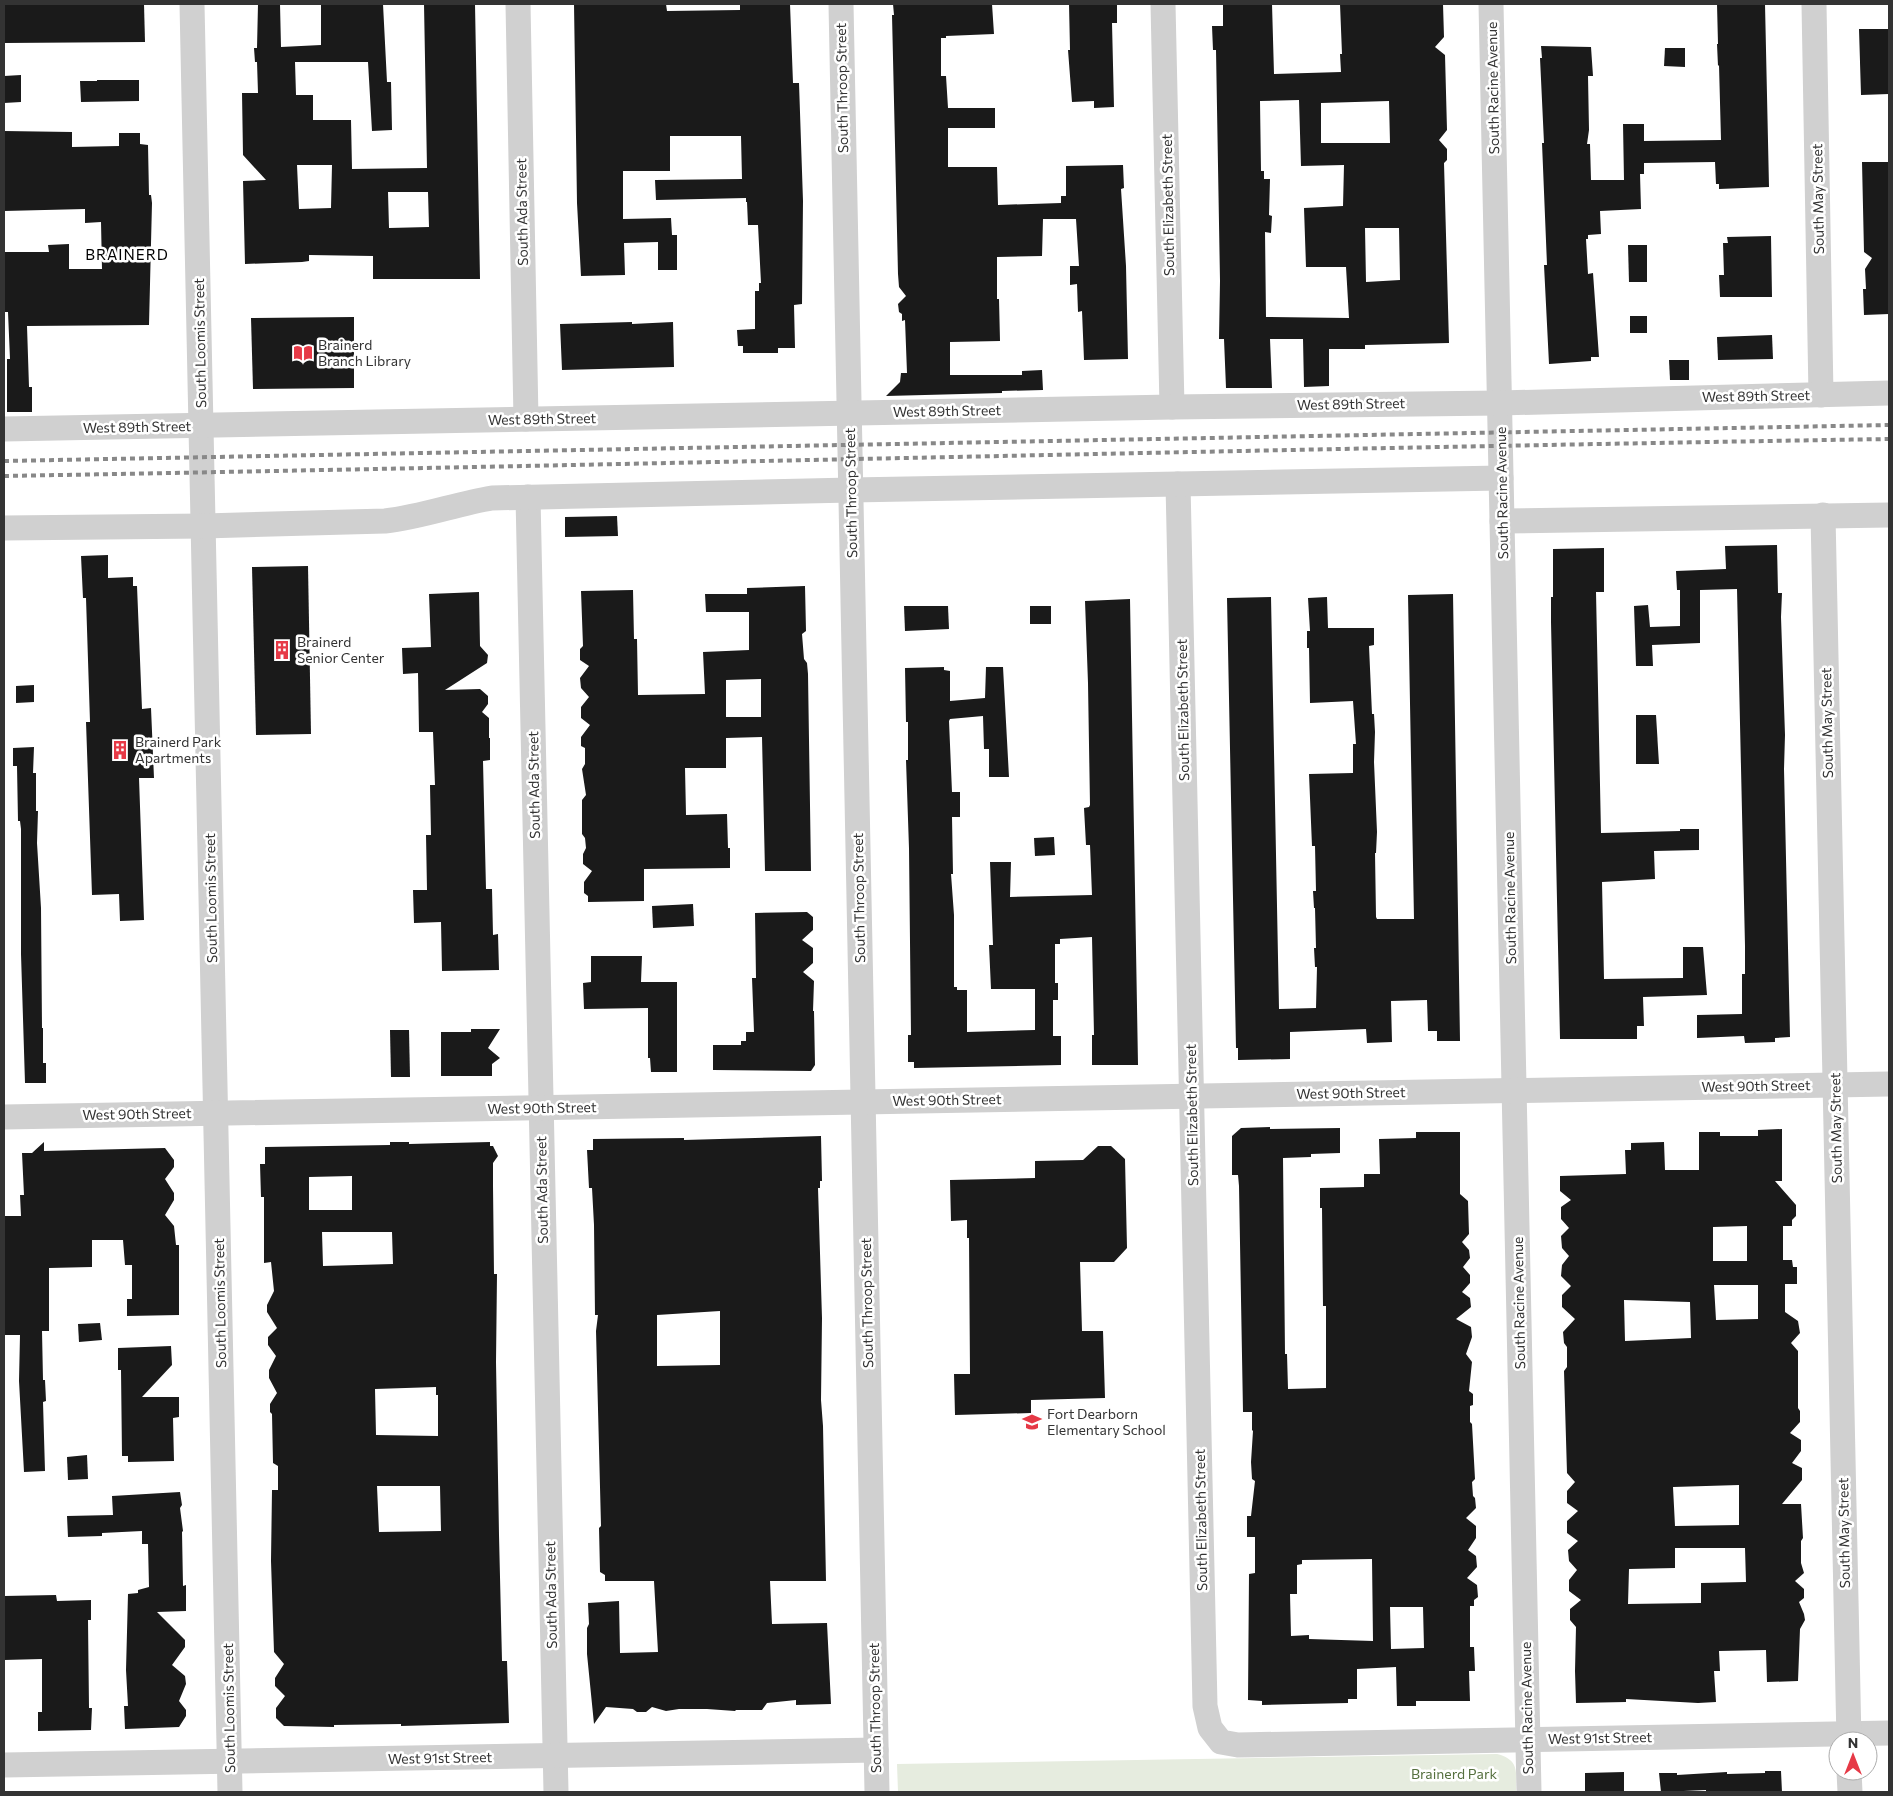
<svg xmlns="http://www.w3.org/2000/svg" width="1893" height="1796" font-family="Commissioner,sans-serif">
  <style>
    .green { fill: #e6ecdf }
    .building { fill: #1a1a1a; fill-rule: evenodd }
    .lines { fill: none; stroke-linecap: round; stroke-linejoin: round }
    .street { stroke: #d0d0d0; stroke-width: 25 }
    .rail { stroke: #888; stroke-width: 4; stroke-dasharray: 5 4; stroke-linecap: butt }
    .labels { text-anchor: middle; stroke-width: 5; stroke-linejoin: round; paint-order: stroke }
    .street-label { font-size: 14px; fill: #333; stroke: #fff }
    .poi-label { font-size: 14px; fill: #333; stroke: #fff; text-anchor: start }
    .park-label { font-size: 14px; fill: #56703f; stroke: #fff }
    .neighbourhood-label { font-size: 15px; letter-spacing: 1px; fill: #000; stroke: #fff }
  </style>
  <rect width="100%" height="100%" fill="#fff"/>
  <path class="green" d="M1497,1754C1520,1760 1516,1772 1516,1792H898L897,1764Z"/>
  <g class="building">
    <polygon points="4,4 144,4 145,42 4,43"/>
    <path d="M258,4H280L281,47L321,45V4H383L387,82H391L392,130L372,131L368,62H295L296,95H313V120H351L352,169L427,168L424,4H475L480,279H373V256L309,255V261L302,262L245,264L243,181L266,180L243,155L242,93H258L257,62H255L254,48H257ZM297,165H332L331,208L299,209ZM388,192H428L429,227L389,228Z"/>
    <polygon points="574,4 666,4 667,11 740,10 740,4 790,4 793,83 799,83 803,201 802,304 794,305 795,348 778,348 778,353 743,353 743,346 738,346 737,330 755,329 755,291 759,291 759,283 761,283 758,225 748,225 747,202 746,202 746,198 656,200 655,180 742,179 741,136 670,136 670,171 623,171 623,219 671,218 672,235 677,235 677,270 658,270 658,242 624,243 625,275 581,276 577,203"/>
    <polygon points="893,4 992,4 994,34 946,36 946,38 941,38 941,76 946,76 948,108 995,108 995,128 948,128 948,167 997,167 998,205 1061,203 1061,196 1066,196 1066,166 1123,165 1124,188 1121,189 1126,266 1128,359 1084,360 1082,311 1078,312 1077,284 1070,285 1070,266 1079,266 1076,219 1043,219 1042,256 997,257 997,299 999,299 1000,341 950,342 950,375 1022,375 1022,371 1042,370 1043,390 1002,391 1002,393 886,396 900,382 901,373 907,373 905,320 902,321 902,314 899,312 898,304 906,296 899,287 898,274 892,15 894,15"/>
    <polygon points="1069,4 1117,4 1117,23 1112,23 1114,107 1094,108 1094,101 1072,102 1068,50 1070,50"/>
    <path d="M1223,4H1272L1274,74L1341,72L1340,54H1342L1340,4H1443L1444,37L1435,47L1445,55L1447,130L1439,140L1447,149V160L1444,163L1449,343L1365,345V349H1329V386L1304,387L1303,339H1270L1272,388H1226L1224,339H1219L1220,281L1216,50H1213L1212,26H1223ZM1299,100L1301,166L1344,165L1343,206L1304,208L1306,267H1346L1349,318L1266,317L1265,232L1271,233L1272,216L1269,215L1270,179H1264V171H1261L1260,101ZM1389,101L1390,143H1321V103ZM1365,228H1399L1400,280L1366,282Z"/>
    <polygon points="1717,4 1765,4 1769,187 1719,189 1719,184 1716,184 1715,162 1644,163 1644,174 1640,174 1641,209 1600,211 1601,234 1588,235 1588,239 1586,239 1588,274 1593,273 1599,357 1591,357 1591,361 1549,364 1544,265 1547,265 1542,143 1544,143 1540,58 1542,58 1541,46 1591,47 1593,76 1588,76 1589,130 1587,144 1590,144 1591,180 1624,180 1623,124 1644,124 1644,141 1721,140 1719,65 1718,66 1717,44 1718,44"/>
    <polygon points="1859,29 1889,29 1889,94 1861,95"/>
    <polygon points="1665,48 1685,48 1685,67 1664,66"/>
    <polygon points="21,75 21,102 4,103 4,76"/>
    <polygon points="97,80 139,80 139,101 81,102 80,81 97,81"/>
    <polygon points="4,131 72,132 72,147 119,146 119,133 140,133 140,144 148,145 149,195 151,195 152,203 149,325 27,326 29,387 32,387 32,412 7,412 7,359 10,359 8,312 4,312 4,252 49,252 48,245 69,244 69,269 102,269 101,222 85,223 85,209 4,211"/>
    <polygon points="1862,162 1889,162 1889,314 1864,315 1863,289 1866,289 1865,269 1872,258 1864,252"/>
    <polygon points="1771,236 1772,297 1720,297 1719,275 1724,275 1723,243 1728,243 1727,237"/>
    <polygon points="1628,245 1647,245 1647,282 1629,282"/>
    <rect x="1630" y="316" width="17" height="17"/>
    <polygon points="354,317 354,388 253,389 251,318"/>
    <polygon points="632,322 632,324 673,322 674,367 562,370 560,324"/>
    <polygon points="1772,335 1773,359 1718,360 1717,337"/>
    <polygon points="1669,360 1689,360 1689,380 1670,380"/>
    <polygon points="617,516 618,536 565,537 565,517"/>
    <polygon points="1777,545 1778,593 1782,593 1781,617 1785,735 1784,769 1790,1037 1775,1038 1775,1042 1745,1043 1744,1036 1697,1038 1697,1015 1742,1014 1742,974 1745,974 1745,946 1737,589 1700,590 1700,643 1652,645 1653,666 1636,666 1634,606 1648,605 1650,627 1680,626 1680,590 1677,590 1676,571 1726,569 1725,546"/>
    <polygon points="1604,548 1604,592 1596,592 1601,833 1680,831 1680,829 1699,829 1699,850 1654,851 1655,879 1602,882 1604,979 1683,978 1683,947 1703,947 1707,995 1643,997 1644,1026 1637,1026 1637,1039 1560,1039 1551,622 1551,597 1553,597 1553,549"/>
    <polygon points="108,555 108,578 133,577 133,586 137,586 142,709 151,708 154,778 139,778 144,920 120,921 119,894 92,895 86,722 90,722 86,598 83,598 81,556"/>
    <polygon points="308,566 311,734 256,735 252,567"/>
    <path d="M805,586L806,631L802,634L804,659L807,663L808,674L811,871H765L762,737L726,738V768H685L686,815L727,814L728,848H730V868L644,869V901L588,902V896L584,893V882L592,871L583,864V854L586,848L585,838L582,834V800L586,795L582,769L585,764V748L581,746V737L590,725L581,718V707L589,697L581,688L580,678L589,666L580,660V649L583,646L581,591L633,590L634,639H637L638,695L705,694L703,652L749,650V612H706L705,594H747V588ZM761,679V717H726V680Z"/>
    <polygon points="479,592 480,646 488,655 487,663 445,690 480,689 488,696 488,704 482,712 489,718 489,738 490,738 490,760 483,761 486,889 492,889 493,935 498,934 499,970 442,971 441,922 414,923 413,890 427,890 426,835 431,835 430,785 435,785 433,732 419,732 418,673 403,674 402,648 431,647 429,594"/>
    <polygon points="1453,594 1460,1041 1437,1041 1437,1031 1428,1031 1427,1000 1391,1001 1392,1042 1367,1043 1366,1029 1290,1032 1290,1059 1238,1060 1238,1048 1236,1048 1227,598 1271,597 1279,1009 1316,1008 1317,967 1315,967 1314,948 1316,948 1315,908 1314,908 1313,891 1316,891 1315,846 1312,846 1309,774 1353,773 1353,744 1356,744 1353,701 1310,703 1309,648 1307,648 1307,631 1310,631 1308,598 1327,597 1328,628 1374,628 1374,645 1369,646 1372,714 1374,714 1375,732 1374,762 1377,832 1376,853 1375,853 1376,917 1377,919 1414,919 1408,595"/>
    <polygon points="1130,599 1138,1065 1092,1065 1092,1035 1094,1035 1092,937 1060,939 1060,944 1055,944 1055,983 1058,983 1058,1000 1053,1000 1053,1036 1061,1036 1061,1065 914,1068 914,1062 908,1062 908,1035 911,1035 909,848 906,760 908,760 908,722 906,722 905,668 944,667 944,670 950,671 950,701 985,698 986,667 1003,667 1009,777 989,777 989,749 984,749 983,716 950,719 949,721 952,792 960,792 960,817 952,817 953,874 951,874 954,915 954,987 957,987 957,990 967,990 967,1032 1035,1030 1035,989 991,989 989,945 993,945 990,862 1011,862 1010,897 1092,895 1090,845 1086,845 1084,808 1089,807 1090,805 1088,683 1085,601"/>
    <polygon points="904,606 948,606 949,629 905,631"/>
    <rect x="1030" y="606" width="21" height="18"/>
    <polygon points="34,685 34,702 16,703 16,686"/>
    <polygon points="1636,715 1656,715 1659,764 1636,764"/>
    <polygon points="34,747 33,773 36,773 36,811 38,811 37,843 41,908 42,1028 43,1028 43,1063 46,1063 46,1083 25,1083 21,954 21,829 20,821 18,821 17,766 13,766 13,748"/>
    <polygon points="1054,837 1055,855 1035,856 1034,838"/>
    <polygon points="693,904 694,926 653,928 652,906"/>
    <polygon points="807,912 813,917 813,930 802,940 813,948 813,963 803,972 814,981 813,1011 814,1011 815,1065 811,1071 713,1070 713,1045 741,1045 741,1041 746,1041 746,1032 754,1032 752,978 756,978 755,913"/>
    <polygon points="591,956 642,956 641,982 677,982 677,1072 651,1072 650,1058 648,1058 648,1008 584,1009 583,983 591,982"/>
    <polygon points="471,1029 500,1029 488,1048 500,1058 492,1064 492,1076 441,1076 441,1032 471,1032"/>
    <polygon points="390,1030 409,1030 410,1077 391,1077"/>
    <path d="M1270,1127V1129L1340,1128V1153L1311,1154V1157L1283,1158L1285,1354H1287L1288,1389L1326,1388V1306H1323L1322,1208H1320V1188L1364,1187V1174H1380L1379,1139L1416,1138V1132H1460V1194L1468,1201L1469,1234L1462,1242L1469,1250L1470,1258L1463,1267L1470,1275V1283L1462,1292L1470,1298L1471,1307L1456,1319L1471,1327L1472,1337L1466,1354L1472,1362L1469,1391L1473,1394V1405L1470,1406V1422L1472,1424L1475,1479L1472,1482L1473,1496L1475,1498L1476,1508L1466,1518L1476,1526V1538L1468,1550L1476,1556L1477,1567L1467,1578L1477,1585L1478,1597L1474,1600V1606H1470V1647H1474L1475,1671H1469L1470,1701H1416V1706H1397L1396,1667L1357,1669V1699H1348V1703L1262,1705V1701L1248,1700L1249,1574L1255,1573V1537H1247V1516H1251L1255,1481L1252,1479L1251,1462L1253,1431L1252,1430V1412H1243L1239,1186L1238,1175H1232V1136L1241,1128ZM1372,1559L1373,1641L1309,1639V1635L1291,1636L1290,1594H1297V1565L1302,1564V1560ZM1390,1607H1423L1424,1648L1391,1649Z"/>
    <path d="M1782,1129V1181H1775L1796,1205V1216L1792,1220V1226H1783V1260H1792L1793,1267H1797V1284H1785V1312L1798,1321L1800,1333L1791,1343L1798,1351V1408L1800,1411V1422L1790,1433L1801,1440V1451L1792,1463L1802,1468V1480L1782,1504H1801L1803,1538L1801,1541V1563L1804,1573L1795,1581L1804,1589V1598L1799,1602L1804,1614L1805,1620L1800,1629L1798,1681L1767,1682L1766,1650L1719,1651L1720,1671H1714L1716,1702L1698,1703L1626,1699V1702L1576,1703L1575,1671L1576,1627L1570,1620V1609L1581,1600L1569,1591V1580L1577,1570L1569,1561L1568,1550L1578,1541L1567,1533V1521L1578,1511L1567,1503V1491L1575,1482L1567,1473L1564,1371L1567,1367V1347L1564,1343L1563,1332L1575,1319L1562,1307V1295L1571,1286L1561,1276L1562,1265L1569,1256L1562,1248L1561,1236L1569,1228L1561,1219V1207L1571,1200L1560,1191V1176L1626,1174L1625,1150H1631V1143L1664,1142L1665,1170H1699V1132H1720V1136H1758V1130ZM1747,1226V1261H1713V1227ZM1714,1285H1758V1319L1716,1320ZM1624,1300L1690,1302L1691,1338L1625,1341ZM1739,1485V1525L1675,1526L1673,1487ZM1675,1548H1745L1746,1582L1701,1583V1603L1628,1604L1629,1569L1675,1568Z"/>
    <path d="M821,1136L822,1181H820V1188H818L822,1318L821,1400L823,1426L826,1581H770L772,1624L827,1623L831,1704L796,1705V1700L767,1703L762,1710H736L735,1711L707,1709H679L666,1711L652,1707L646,1712H637L633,1709L606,1707L594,1724L587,1654V1628L589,1624L588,1603L619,1601L620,1653L658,1652L654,1581H605V1575L600,1572L599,1528L601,1526L596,1331L598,1315H595L594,1225L592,1188H589L587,1150H593V1139L684,1138V1140ZM720,1311V1365L657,1366V1315Z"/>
    <polygon points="44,1142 44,1151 165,1148 174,1160 174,1167 165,1179 174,1193 174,1200 165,1215 174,1226 176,1245 179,1245 179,1315 127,1316 127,1299 132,1299 132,1265 125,1265 123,1240 92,1240 92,1267 49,1268 49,1331 42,1331 43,1380 45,1380 46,1401 43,1402 45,1471 24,1472 19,1381 20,1335 4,1335 4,1216 21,1216 20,1195 24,1195 22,1153 32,1153"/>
    <path d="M390,1142H409V1144L490,1142V1146H493L498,1156L493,1163V1186L494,1274H497L496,1362L499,1535L502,1661H507L509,1723L401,1726V1724L334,1725V1727L284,1726L276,1718V1708L285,1696L275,1686V1678L284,1664L274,1652L271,1561L272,1490H278V1466L273,1463L272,1414L270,1412V1404L277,1393L269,1378V1370L276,1356L268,1345V1337L277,1328L267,1312V1305L274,1291L271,1262L264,1263V1197H261L260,1164H265V1147L390,1145ZM352,1176V1210H309V1177ZM322,1232H392L393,1264L323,1266ZM436,1387V1395H438V1436L376,1435L375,1389ZM377,1486H440L441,1531L379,1532Z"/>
    <polygon points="1098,1146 1111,1146 1125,1159 1127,1248 1114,1262 1080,1262 1082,1331 1103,1331 1105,1398 1031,1400 1031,1413 955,1415 954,1374 970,1374 969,1238 967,1238 967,1220 951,1221 950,1180 1035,1178 1035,1161 1083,1160"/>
    <polygon points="100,1323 102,1340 79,1342 78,1324"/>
    <polygon points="171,1346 172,1365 142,1397 179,1397 179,1417 173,1418 174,1461 128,1462 128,1456 122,1456 121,1370 118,1370 118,1348"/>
    <polygon points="87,1455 88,1479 68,1480 67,1457"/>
    <polygon points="180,1492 182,1505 180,1508 183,1531 182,1532 183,1586 186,1585 186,1611 157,1612 185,1640 185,1647 172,1665 185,1676 186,1684 179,1701 186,1710 186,1716 179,1727 125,1729 124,1706 128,1706 126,1670 128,1594 138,1593 138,1590 149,1587 148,1544 142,1544 142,1531 102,1533 102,1536 68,1537 67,1516 113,1515 112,1496"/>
    <polygon points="56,1595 57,1601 91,1600 91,1620 88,1620 89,1708 92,1708 91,1730 38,1731 38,1712 42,1712 42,1659 4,1660 4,1596"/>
    <polygon points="1765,1771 1781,1771 1782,1792 1746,1792 1746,1791 1706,1792 1706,1790 1661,1792 1659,1773 1677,1773 1677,1775 1727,1772 1727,1774 1765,1773"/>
    <polygon points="1624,1772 1624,1792 1585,1792 1585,1773"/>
  </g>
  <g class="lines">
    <g class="street">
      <polyline points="192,4 230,1792"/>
      <polyline points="518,4 526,419"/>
      <polyline points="841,4 877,1792"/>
      <polyline points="1163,4 1172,407"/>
      <polyline points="1491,4 1529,1792"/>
      <polyline points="1814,4 1821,395"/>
      <polyline points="4,429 1172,407 1500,403 1889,393"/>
      <polyline points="1178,484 1205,1706 1210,1728 1221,1742 1238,1745 1889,1733"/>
      <polyline points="528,497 556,1792"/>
      <polyline points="1823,515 1849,1741"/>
      <polyline points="1502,521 1889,515"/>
      <path d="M4,528L204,526L385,521C422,517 456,504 492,498L851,490L1501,478"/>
      <polyline points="4,1117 1889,1084"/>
      <polyline points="4,1765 876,1750"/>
      <polyline points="1849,1771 1850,1792"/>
    </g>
    <g class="rail">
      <polyline points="4,461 1889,425"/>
      <path d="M4,476C632,465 1261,449 1889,439"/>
    </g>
  </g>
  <defs>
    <g id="library-bare" transform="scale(1.5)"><path d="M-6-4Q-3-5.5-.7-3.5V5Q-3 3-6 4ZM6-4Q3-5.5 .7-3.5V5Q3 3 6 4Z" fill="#e63946" stroke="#fff" stroke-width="2.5" paint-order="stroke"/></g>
    <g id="building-bare" transform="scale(1.5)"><path d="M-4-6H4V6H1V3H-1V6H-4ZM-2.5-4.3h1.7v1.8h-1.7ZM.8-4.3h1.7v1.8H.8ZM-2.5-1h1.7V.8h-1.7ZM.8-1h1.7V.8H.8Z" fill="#e63946" stroke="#fff" stroke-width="2.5" paint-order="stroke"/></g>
    <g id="school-bare" transform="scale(1.5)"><path d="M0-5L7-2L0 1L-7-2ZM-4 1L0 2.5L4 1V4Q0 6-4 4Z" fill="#e63946" stroke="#fff" stroke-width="2.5" paint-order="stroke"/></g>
  </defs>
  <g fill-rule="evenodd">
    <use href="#library-bare" x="303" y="353"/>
    <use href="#building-bare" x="282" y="650"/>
    <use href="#building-bare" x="120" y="750"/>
    <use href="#school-bare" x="1032" y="1422"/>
  </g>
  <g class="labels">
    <g class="street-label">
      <text transform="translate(842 88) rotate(-91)" y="5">South Throop Street</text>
      <text transform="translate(1493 88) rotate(-91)" y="5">South Racine Avenue</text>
      <text transform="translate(1818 199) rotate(-91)" y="5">South May Street</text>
      <text transform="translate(1168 205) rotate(-91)" y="5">South Elizabeth Street</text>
      <text transform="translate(522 212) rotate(-91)" y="5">South Ada Street</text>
      <text transform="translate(200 343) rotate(-91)" y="5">South Loomis Street</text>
      <text transform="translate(1756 396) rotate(-1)" y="5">West 89th Street</text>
      <text transform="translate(1351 404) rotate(-1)" y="5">West 89th Street</text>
      <text transform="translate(947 411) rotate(-1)" y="5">West 89th Street</text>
      <text transform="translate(542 419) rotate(-1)" y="5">West 89th Street</text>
      <text transform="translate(137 427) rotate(-1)" y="5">West 89th Street</text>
      <text transform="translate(851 493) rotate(-91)" y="5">South Throop Street</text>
      <text transform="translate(1502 493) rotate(-91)" y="5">South Racine Avenue</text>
      <text transform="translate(1183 710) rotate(-91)" y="5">South Elizabeth Street</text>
      <text transform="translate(1827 723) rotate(-91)" y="5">South May Street</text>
      <text transform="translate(534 785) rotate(-91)" y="5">South Ada Street</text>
      <text transform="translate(211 898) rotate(-91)" y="5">South Loomis Street</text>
      <text transform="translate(859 898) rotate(-91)" y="5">South Throop Street</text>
      <text transform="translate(1510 898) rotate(-91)" y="5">South Racine Avenue</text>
      <text transform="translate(1756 1086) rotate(-1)" y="5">West 90th Street</text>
      <text transform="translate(1351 1093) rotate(-1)" y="5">West 90th Street</text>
      <text transform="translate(947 1100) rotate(-1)" y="5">West 90th Street</text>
      <text transform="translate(542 1108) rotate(-1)" y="5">West 90th Street</text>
      <text transform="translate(137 1114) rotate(-1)" y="5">West 90th Street</text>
      <text transform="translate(1192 1115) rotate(-91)" y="5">South Elizabeth Street</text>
      <text transform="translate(1836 1128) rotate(-91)" y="5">South May Street</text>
      <text transform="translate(542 1190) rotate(-91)" y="5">South Ada Street</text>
      <text transform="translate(220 1303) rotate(-91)" y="5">South Loomis Street</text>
      <text transform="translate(867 1303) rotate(-91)" y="5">South Throop Street</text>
      <text transform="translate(1519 1303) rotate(-91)" y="5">South Racine Avenue</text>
      <text transform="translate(1201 1520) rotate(-91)" y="5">South Elizabeth Street</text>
      <text transform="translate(1844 1533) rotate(-91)" y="5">South May Street</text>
      <text transform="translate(551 1595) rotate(-91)" y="5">South Ada Street</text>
      <text transform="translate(229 1708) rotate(-91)" y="5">South Loomis Street</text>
      <text transform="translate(875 1708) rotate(-91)" y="5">South Throop Street</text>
      <text transform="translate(1527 1708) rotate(-91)" y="5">South Racine Avenue</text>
      <text transform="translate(1600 1738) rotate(-1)" y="5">West 91st Street</text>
      <text transform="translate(440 1758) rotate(-1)" y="5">West 91st Street</text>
    </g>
    <g class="poi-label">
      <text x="318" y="350">Brainerd<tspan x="318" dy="16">Branch Library</tspan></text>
      <text x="297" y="647">Brainerd<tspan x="297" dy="16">Senior Center</tspan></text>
      <text x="135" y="747">Brainerd Park<tspan x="135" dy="16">Apartments</tspan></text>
      <text x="1047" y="1419">Fort Dearborn<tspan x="1047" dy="16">Elementary School</tspan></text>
    </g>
    <g class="park-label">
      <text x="1454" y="1779">Brainerd Park</text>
    </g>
    <g class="neighbourhood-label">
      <text x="127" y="260">BRAINERD</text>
    </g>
  </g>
  <rect width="1893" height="1796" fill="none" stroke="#333333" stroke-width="10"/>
  <g transform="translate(1853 1756)"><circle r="24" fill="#ffffff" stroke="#adadad"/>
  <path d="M0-4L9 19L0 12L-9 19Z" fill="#e63946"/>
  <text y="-8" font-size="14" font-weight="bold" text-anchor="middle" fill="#333333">N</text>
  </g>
</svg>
